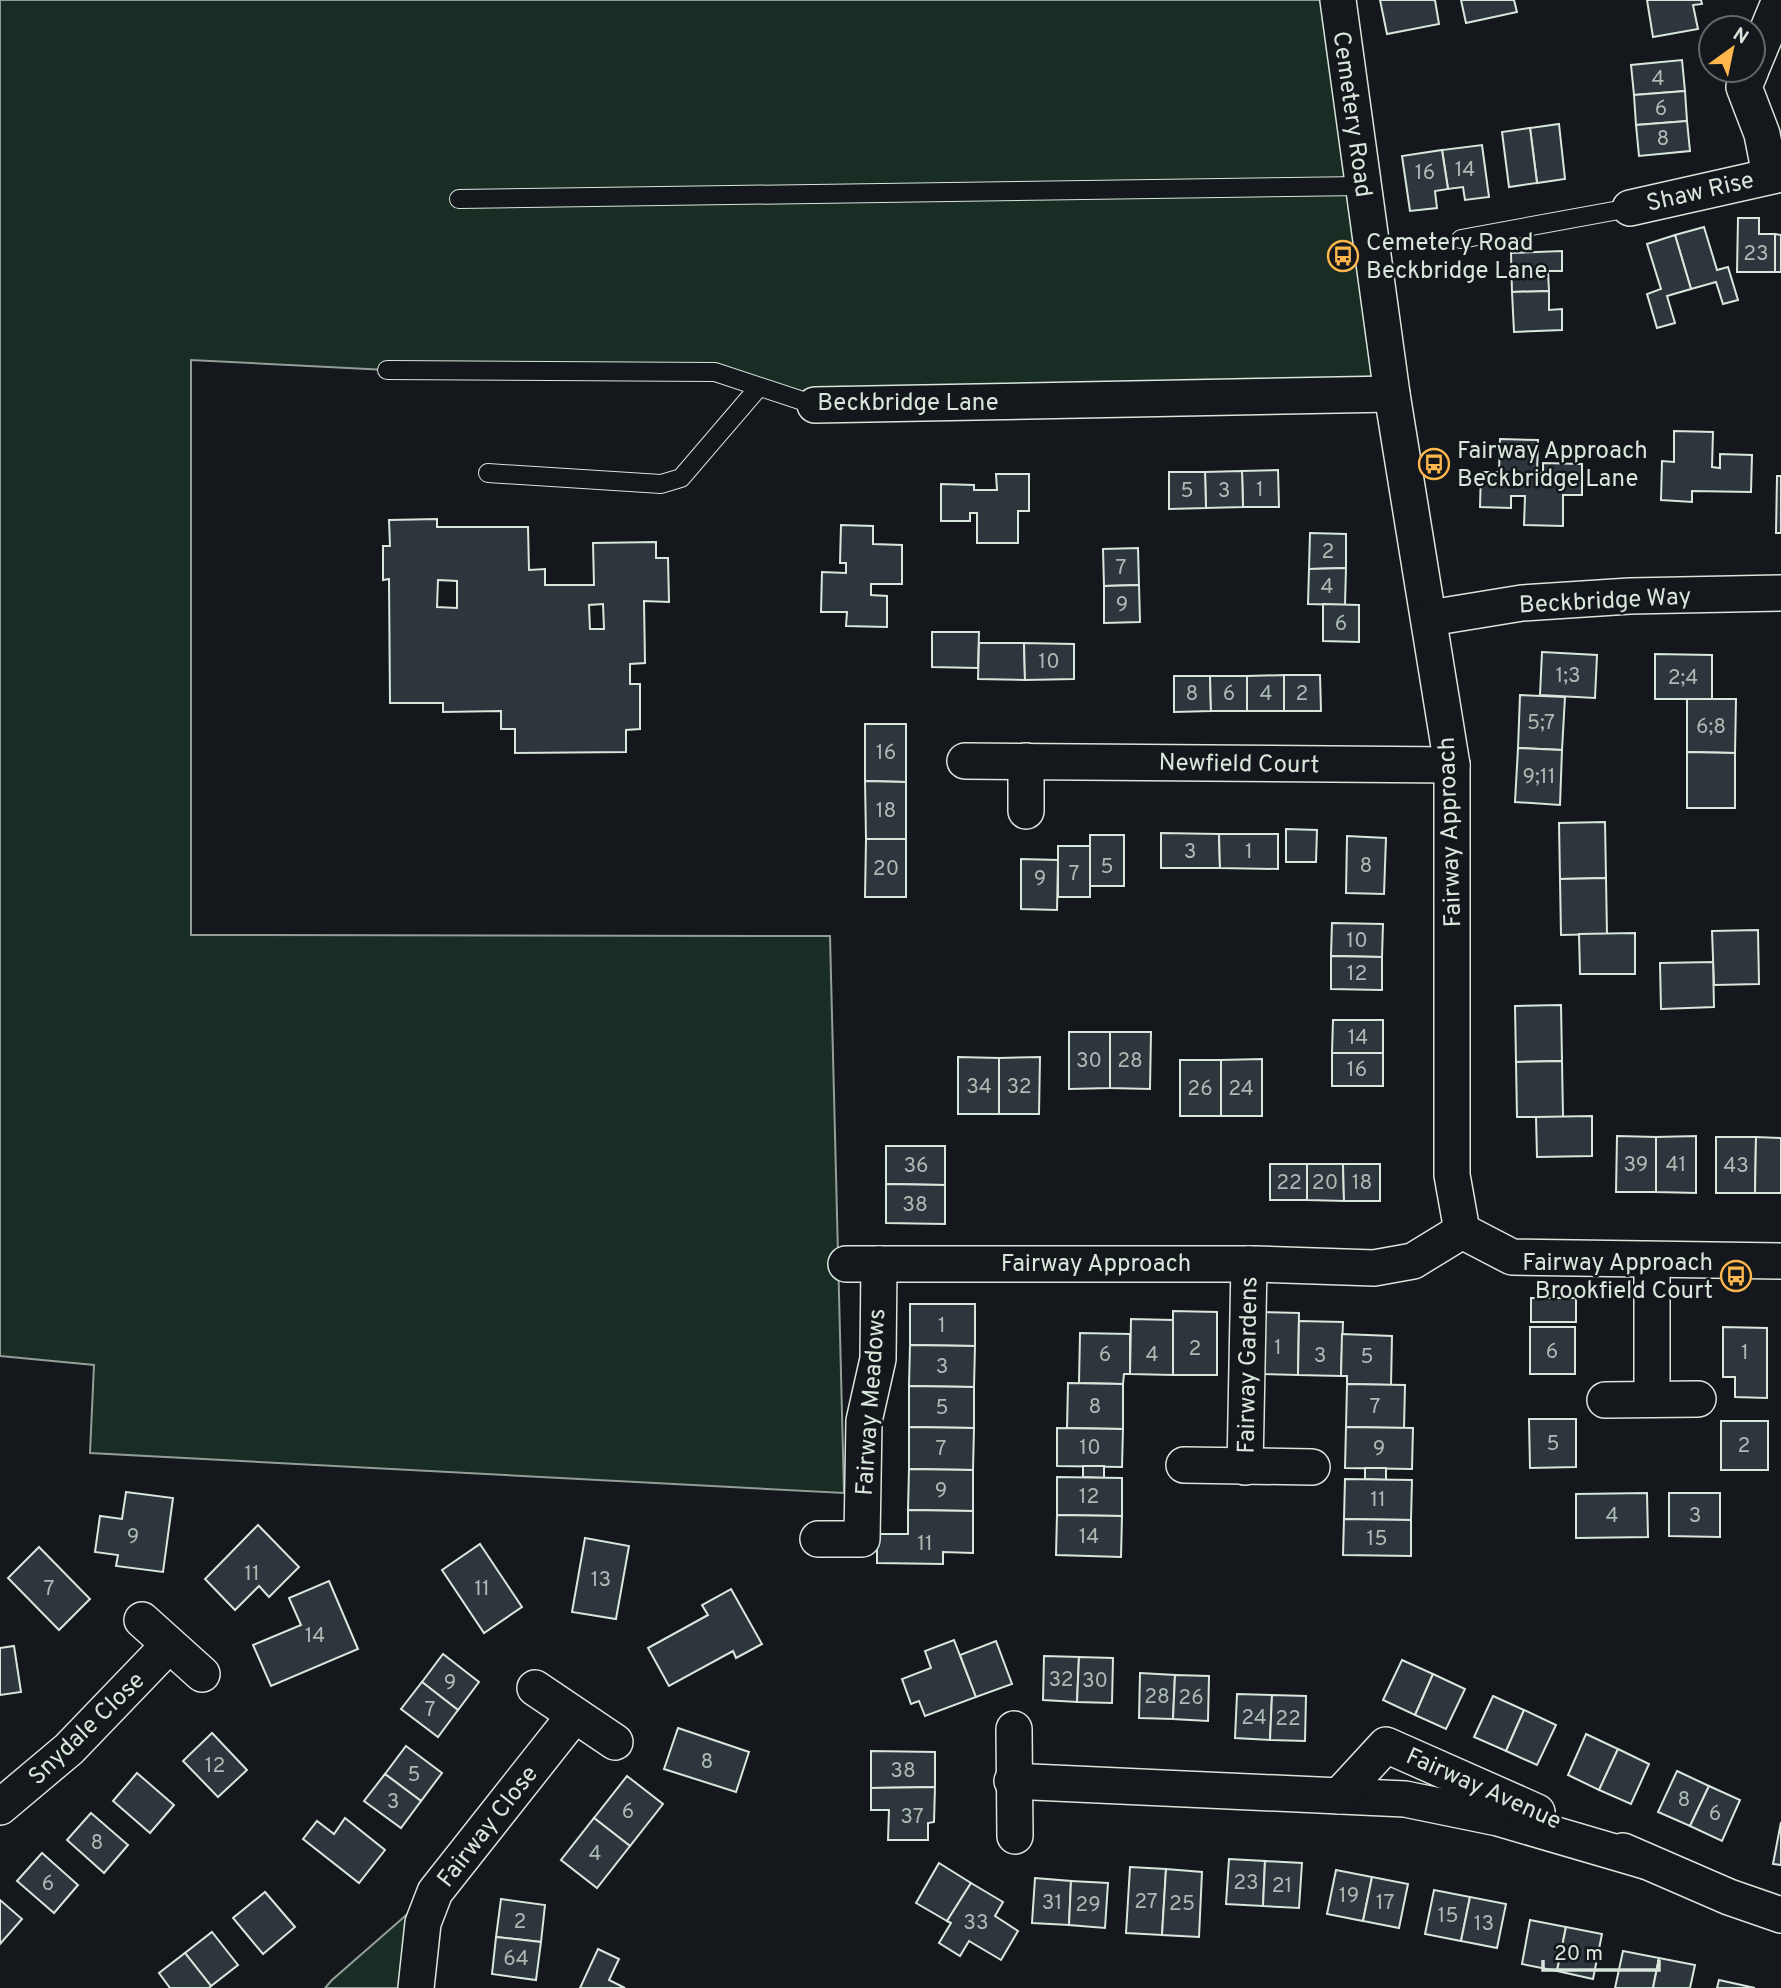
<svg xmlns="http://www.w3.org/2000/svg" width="1781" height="1988" font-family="Overpass,sans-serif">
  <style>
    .green { fill: #1a2d24; stroke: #939e99; stroke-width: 2 }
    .building { fill: #2c363c; stroke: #d8e6dc; stroke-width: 2; fill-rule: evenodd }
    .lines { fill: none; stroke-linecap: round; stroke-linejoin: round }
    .service-casing { stroke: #d8e6dc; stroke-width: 20 }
    .minor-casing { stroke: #d8e6dc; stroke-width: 38 }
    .service { stroke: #14181c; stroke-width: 18 }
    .minor { stroke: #14181c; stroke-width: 35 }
    .labels { text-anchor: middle; stroke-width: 5; stroke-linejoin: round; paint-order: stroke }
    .number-label { font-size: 21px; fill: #adbab4 }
    .street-label { font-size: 24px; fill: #d8e6dc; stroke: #14181c }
    .poi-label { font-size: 24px; fill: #d8e6dc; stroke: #14181c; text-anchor: start }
  </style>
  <rect width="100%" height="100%" fill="#14181c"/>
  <g class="green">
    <polygon points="0,0 1337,0 1392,394 815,405 715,372 387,370 191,360 191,935 830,936 844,1493 90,1453 94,1365 0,1356"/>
    <polygon points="420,1903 416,1988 325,1988 332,1980"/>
  </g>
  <g class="building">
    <polygon points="1380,0 1435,0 1439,24 1387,34"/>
    <polygon points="1461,0 1514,0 1517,12 1466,23"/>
    <polygon points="1647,0 1701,0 1702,4 1693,5 1698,29 1653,37"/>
    <polygon points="1682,60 1685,91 1634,95 1631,65"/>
    <polygon points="1685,91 1687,121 1636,125 1634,95"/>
    <polygon points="1687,121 1690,151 1639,156 1636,125"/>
    <polygon points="1559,124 1565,179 1537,183 1530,128"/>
    <polygon points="1530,128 1537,183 1509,187 1502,132"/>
    <polygon points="1482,145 1489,197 1465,200 1463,187 1448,189 1442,150"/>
    <polygon points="1442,150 1448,189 1435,191 1437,208 1410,211 1402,156"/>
    <polygon points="1738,218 1759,218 1759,234 1775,234 1775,272 1737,272"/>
    <polygon points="1704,227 1717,270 1728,267 1738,300 1723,304 1716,282 1691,289 1675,235"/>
    <polygon points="1775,234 1781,235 1781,272 1775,272"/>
    <polygon points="1675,235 1691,289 1667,296 1675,323 1657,328 1647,294 1661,289 1647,244"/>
    <polygon points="1562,251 1562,271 1548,271 1549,291 1512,292 1511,253"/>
    <polygon points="1549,291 1549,310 1562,309 1562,330 1514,332 1512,292"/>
    <polygon points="1674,431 1713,432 1712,467 1720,468 1720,454 1752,455 1751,492 1692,491 1692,502 1661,500 1662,461 1674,462"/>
    <polygon points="1500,439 1538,440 1537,473 1543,474 1543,463 1582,464 1582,495 1563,495 1563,526 1524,525 1525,496 1511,496 1511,508 1480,507 1481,472 1499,472"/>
    <polygon points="1278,470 1279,507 1243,507 1242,471"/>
    <polygon points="1242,471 1243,507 1206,508 1205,472"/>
    <polygon points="1169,472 1205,472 1206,508 1169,509"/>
    <polygon points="996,474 1029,474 1029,511 1018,511 1018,543 977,543 977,513 970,513 970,521 941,521 941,484 974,485 974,490 997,490"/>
    <polygon points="1777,476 1781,476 1781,533 1776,533"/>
    <path d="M437,519V527H528L529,570L545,569V585H594L593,543L656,542V558H668L669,602L644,601L645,663L630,664V684H640V729L626,730V752L515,753V729H501V711L443,712V703H390L389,579L383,580V546H390L389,520ZM438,580L457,581V608L437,607ZM603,604L604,629H590L589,605Z"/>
    <polygon points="841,525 873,526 873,544 902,545 902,584 871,584 871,595 887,596 887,627 846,626 847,612 821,612 822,572 846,573 846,563 840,563"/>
    <polygon points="1310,533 1346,534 1346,568 1309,569"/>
    <polygon points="1138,548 1139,585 1104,586 1103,549"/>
    <polygon points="1346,568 1345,605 1308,604 1309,569"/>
    <polygon points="1139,585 1140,622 1104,623 1104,586"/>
    <polygon points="1323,604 1359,605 1359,642 1323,641"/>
    <polygon points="932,632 979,632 978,668 932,667"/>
    <polygon points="979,643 1024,643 1025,680 978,679"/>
    <polygon points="1024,643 1074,644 1074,679 1025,680"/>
    <polygon points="1542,652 1597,655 1595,698 1540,695"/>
    <polygon points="1655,654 1712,655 1712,699 1655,699"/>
    <polygon points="1284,675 1284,711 1247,711 1247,676"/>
    <polygon points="1284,675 1320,675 1321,711 1284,711"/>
    <polygon points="1174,676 1210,676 1211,711 1174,712"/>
    <polygon points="1210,676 1247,676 1247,711 1211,711"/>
    <polygon points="1520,695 1565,697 1562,750 1518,748"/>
    <polygon points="1687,699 1736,699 1735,753 1687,752"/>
    <polygon points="865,724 906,724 906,782 865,781"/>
    <polygon points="1518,748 1562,750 1560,805 1515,802"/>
    <polygon points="1687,752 1735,753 1735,808 1687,808"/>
    <polygon points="865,781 906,782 906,839 866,839"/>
    <polygon points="1605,822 1606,878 1560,879 1559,823"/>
    <polygon points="1286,829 1317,830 1316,862 1286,862"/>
    <polygon points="1161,833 1219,834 1220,868 1161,868"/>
    <polygon points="1219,834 1278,834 1278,869 1220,868"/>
    <rect x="1090" y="835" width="34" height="51"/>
    <polygon points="1347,836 1386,838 1384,894 1346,893"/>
    <polygon points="866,839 906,839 906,897 865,897"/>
    <rect x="1058" y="846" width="32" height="51"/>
    <polygon points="1021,859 1058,860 1057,910 1021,909"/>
    <polygon points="1606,878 1607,934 1561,935 1560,879"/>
    <polygon points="1332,923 1383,924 1382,957 1331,956"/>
    <polygon points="1758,930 1759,984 1714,985 1712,931"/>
    <polygon points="1635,933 1635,974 1580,974 1579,934"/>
    <polygon points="1331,956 1382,957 1382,990 1331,989"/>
    <polygon points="1713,962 1714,1007 1661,1009 1660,963"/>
    <polygon points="1561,1005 1562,1061 1516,1062 1515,1006"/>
    <polygon points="1333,1020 1383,1020 1383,1053 1332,1053"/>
    <polygon points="1069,1032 1110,1032 1110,1088 1069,1089"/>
    <polygon points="1110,1032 1151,1032 1150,1089 1110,1088"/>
    <rect x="1332" y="1053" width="51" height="33"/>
    <polygon points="958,1057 999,1058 999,1114 958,1114"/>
    <polygon points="1040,1057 1039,1114 999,1114 999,1058"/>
    <polygon points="1262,1059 1262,1116 1221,1116 1221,1060"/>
    <rect x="1180" y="1060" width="41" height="56"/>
    <polygon points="1562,1061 1563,1117 1517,1117 1516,1062"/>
    <polygon points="1592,1116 1592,1156 1537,1157 1536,1117"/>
    <polygon points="1617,1136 1656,1137 1656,1192 1616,1192"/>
    <polygon points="1696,1136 1696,1193 1656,1192 1656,1137"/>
    <polygon points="1716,1137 1756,1137 1755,1193 1716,1193"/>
    <polygon points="1756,1137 1781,1138 1781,1193 1755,1193"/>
    <polygon points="886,1146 945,1146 945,1185 886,1184"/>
    <rect x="1270" y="1164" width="37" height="36"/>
    <polygon points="1307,1164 1343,1164 1344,1201 1307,1200"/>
    <polygon points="1343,1164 1380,1164 1380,1201 1344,1201"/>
    <polygon points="886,1184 945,1185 945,1224 886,1223"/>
    <rect x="1531" y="1298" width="45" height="24"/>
    <polygon points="910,1304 975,1304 975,1346 910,1345"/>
    <polygon points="1173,1311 1217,1312 1217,1375 1173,1375"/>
    <polygon points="1258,1312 1299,1313 1298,1375 1257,1374"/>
    <polygon points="1131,1319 1173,1320 1173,1375 1130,1374"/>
    <polygon points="1299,1321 1343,1322 1341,1376 1298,1375"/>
    <rect x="1530" y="1327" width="45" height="47"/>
    <polygon points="1723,1327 1767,1328 1767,1398 1735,1397 1735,1377 1723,1377"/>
    <polygon points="1080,1333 1130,1334 1130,1374 1124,1374 1123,1384 1079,1383"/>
    <polygon points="1342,1334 1392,1336 1391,1385 1347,1384 1347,1376 1341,1376"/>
    <polygon points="910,1345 975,1346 974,1387 909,1386"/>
    <polygon points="1068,1383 1123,1384 1123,1429 1067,1428"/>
    <polygon points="1347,1384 1405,1385 1404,1428 1346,1427"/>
    <polygon points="909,1386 974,1387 974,1428 909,1427"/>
    <polygon points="1529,1419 1576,1419 1576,1467 1530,1468"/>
    <rect x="1721" y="1421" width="47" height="49"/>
    <polygon points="909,1427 974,1428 973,1470 909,1469"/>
    <polygon points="1346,1427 1413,1428 1412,1469 1345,1468"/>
    <polygon points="1057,1428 1123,1429 1122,1467 1057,1466"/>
    <polygon points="1083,1466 1104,1466 1104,1478 1083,1477"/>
    <polygon points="1365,1468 1386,1468 1386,1480 1365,1479"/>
    <polygon points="909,1469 973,1470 973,1511 908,1510"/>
    <polygon points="1057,1477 1122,1478 1122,1516 1057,1515"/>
    <polygon points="1345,1479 1412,1480 1411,1520 1344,1519"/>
    <polygon points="126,1492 173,1498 163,1572 116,1566 118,1555 95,1552 100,1516 122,1519"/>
    <polygon points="1647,1493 1648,1537 1576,1538 1576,1494"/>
    <polygon points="1669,1493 1720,1493 1720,1537 1669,1536"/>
    <polygon points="908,1510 973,1511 973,1553 943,1552 943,1564 877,1563 877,1534 908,1534"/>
    <polygon points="1057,1515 1122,1516 1121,1557 1056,1555"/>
    <polygon points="1344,1519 1411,1520 1411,1556 1343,1555"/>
    <polygon points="258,1525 299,1567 269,1597 259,1586 235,1610 205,1579"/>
    <polygon points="585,1538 629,1546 616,1619 572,1612"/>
    <polygon points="480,1544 522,1607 484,1633 442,1570"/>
    <polygon points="39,1547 90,1599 59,1630 8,1578"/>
    <polygon points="329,1581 358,1649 271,1686 253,1645 301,1625 289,1598"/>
    <polygon points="731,1589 762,1644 736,1658 733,1651 669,1686 648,1648 708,1615 702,1605"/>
    <polygon points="954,1640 976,1697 925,1716 919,1701 911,1704 902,1679 931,1668 925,1651"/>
    <polygon points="996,1641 1012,1684 976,1697 960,1655"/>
    <polygon points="14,1646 21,1692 0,1695 0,1648"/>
    <polygon points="443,1654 479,1682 458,1710 422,1682"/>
    <polygon points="1044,1656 1079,1657 1077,1702 1043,1700"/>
    <polygon points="1079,1657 1113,1658 1112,1703 1077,1702"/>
    <polygon points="1402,1660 1433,1674 1415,1715 1383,1700"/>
    <polygon points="1140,1673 1175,1675 1173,1719 1139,1718"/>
    <polygon points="1433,1674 1465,1689 1446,1729 1415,1715"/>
    <polygon points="1175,1675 1209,1676 1208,1721 1173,1719"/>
    <polygon points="422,1682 458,1710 438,1737 401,1709"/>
    <polygon points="1237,1694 1272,1695 1270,1740 1235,1738"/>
    <polygon points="1272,1695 1306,1696 1305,1741 1270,1740"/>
    <polygon points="1493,1696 1524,1710 1506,1751 1474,1737"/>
    <polygon points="1524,1710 1556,1725 1537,1765 1506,1751"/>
    <polygon points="678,1728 749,1752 736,1792 664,1769"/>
    <polygon points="212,1733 247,1770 218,1797 183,1761"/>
    <polygon points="1586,1734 1618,1749 1599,1790 1568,1775"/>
    <polygon points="406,1746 442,1773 421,1801 385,1774"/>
    <polygon points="1618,1749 1649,1764 1631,1804 1599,1790"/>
    <polygon points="871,1751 935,1752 935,1787 871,1788"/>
    <polygon points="1677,1771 1709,1786 1690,1826 1658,1812"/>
    <polygon points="137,1773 174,1805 150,1833 113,1801"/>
    <polygon points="385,1774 421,1801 401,1828 364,1801"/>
    <polygon points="627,1776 663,1804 630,1846 594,1818"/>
    <polygon points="1709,1786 1740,1800 1722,1841 1690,1826"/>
    <polygon points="935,1787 934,1822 928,1823 928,1840 888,1840 889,1810 871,1810 871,1788"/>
    <polygon points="91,1813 128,1845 104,1873 67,1840"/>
    <polygon points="345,1818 385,1850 359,1883 303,1839 317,1821 334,1834"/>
    <polygon points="594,1818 630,1846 597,1888 561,1860"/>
    <polygon points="1781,1822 1781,1865 1773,1864"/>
    <polygon points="42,1853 78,1885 54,1913 17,1881"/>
    <polygon points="1229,1859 1265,1861 1263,1906 1226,1904"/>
    <polygon points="1265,1861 1302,1863 1299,1908 1263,1906"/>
    <polygon points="939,1863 971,1883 947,1921 916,1903"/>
    <polygon points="1130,1867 1166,1869 1162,1935 1126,1933"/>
    <polygon points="1166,1869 1202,1872 1199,1937 1162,1935"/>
    <polygon points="1336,1870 1372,1877 1363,1921 1327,1914"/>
    <polygon points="1372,1877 1408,1884 1399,1928 1363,1921"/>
    <polygon points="1035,1878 1071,1881 1069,1925 1032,1923"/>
    <polygon points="1071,1881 1108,1883 1105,1928 1069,1925"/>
    <polygon points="971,1883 1003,1902 995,1916 1018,1931 1001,1960 969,1941 960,1956 939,1943 951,1923 947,1921"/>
    <polygon points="1434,1890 1470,1897 1461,1941 1425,1934"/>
    <polygon points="265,1892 295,1927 263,1954 233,1918"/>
    <polygon points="1470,1897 1506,1904 1497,1948 1461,1941"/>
    <polygon points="501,1899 545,1905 541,1942 496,1937"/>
    <polygon points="0,1900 22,1919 0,1944"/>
    <polygon points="1530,1920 1566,1927 1557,1971 1522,1964"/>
    <polygon points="1566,1927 1602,1934 1593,1979 1557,1971"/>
    <polygon points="212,1932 238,1965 211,1986 185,1953"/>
    <polygon points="496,1937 541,1942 536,1980 492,1974"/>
    <polygon points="598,1949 619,1959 609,1980 625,1988 580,1988"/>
    <polygon points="1623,1951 1659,1958 1653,1988 1615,1988"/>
    <polygon points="185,1953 211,1986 209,1988 170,1988 159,1973"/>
    <polygon points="1659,1958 1695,1965 1690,1988 1653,1988"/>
    <polygon points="1719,1980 1755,1988 1717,1988"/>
  </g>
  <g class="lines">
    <g class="service-casing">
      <g id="service">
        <polyline points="459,199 1362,186"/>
        <polyline points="1461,239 1630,208"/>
        <polyline points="387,370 715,372 815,405"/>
        <polyline points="488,473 661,484 681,478 759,387"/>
      </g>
    </g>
    <g class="minor-casing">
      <g id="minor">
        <polyline points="1338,0 1392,394 1452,765 1452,1175 1462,1231 1512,1257 1781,1261"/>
        <polyline points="1753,65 1780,0"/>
        <polyline points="1751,70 1744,87 1762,134 1770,175"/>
        <polyline points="1630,208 1781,174"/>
        <polyline points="815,405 1392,394"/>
        <polyline points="1430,618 1522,603 1630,596 1781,593"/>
        <polyline points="965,761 1452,765"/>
        <polyline points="1026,761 1026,811"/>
        <polyline points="1652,1260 1652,1399"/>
        <polyline points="846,1264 1255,1264 1374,1268 1413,1261 1462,1231"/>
        <polyline points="1605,1400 1698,1399"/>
        <polyline points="1184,1465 1312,1467"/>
        <polyline points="1245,1467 1249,1264"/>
        <polyline points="818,1539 862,1539 864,1421 878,1359 879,1264"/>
        <polyline points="142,1620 202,1674"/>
        <polyline points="535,1688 615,1742"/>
        <polyline points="1014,1729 1015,1836"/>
        <polyline points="1012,1781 1405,1799 1498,1818 1645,1861"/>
        <polyline points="1339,1796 1386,1745 1537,1812"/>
        <polyline points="0,1807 69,1749 169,1645"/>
        <polyline points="1623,1851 1729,1897 1781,1915"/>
        <polyline points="416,1988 423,1923 435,1892 574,1716"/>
      </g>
    </g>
    <use href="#service" class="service"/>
    <use href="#minor" class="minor"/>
  </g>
  <defs>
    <g id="bus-ring" transform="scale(1.575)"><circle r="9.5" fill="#14181c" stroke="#ffb74d" stroke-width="1.5"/><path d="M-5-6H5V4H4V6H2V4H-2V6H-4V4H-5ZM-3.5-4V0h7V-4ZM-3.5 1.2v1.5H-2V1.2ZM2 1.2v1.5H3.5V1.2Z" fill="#ffb74d"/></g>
  </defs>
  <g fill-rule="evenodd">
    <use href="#bus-ring" x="1343" y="256"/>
    <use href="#bus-ring" x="1434" y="464"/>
    <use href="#bus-ring" x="1736" y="1276"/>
  </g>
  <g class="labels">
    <g class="number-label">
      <text x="1658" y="85">4</text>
      <text x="1661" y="115">6</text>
      <text x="1663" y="145">8</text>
      <text x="1465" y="176">14</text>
      <text x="1425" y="179">16</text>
      <text x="1756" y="260">23</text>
      <text x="1260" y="496">1</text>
      <text x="1187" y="497">5</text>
      <text x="1224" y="497">3</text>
      <text x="1328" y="558">2</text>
      <text x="1121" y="574">7</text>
      <text x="1327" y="593">4</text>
      <text x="1122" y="611">9</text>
      <text x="1341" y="630">6</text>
      <text x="1049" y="668">10</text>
      <text x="1568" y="682">1;3</text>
      <text x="1683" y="684">2;4</text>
      <text x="1192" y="700">8</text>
      <text x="1229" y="700">6</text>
      <text x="1266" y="700">4</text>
      <text x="1302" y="700">2</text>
      <text x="1541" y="729">5;7</text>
      <text x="1711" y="733">6;8</text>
      <text x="886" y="759">16</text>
      <text x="1539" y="783">9;11</text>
      <text x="886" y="817">18</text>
      <text x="1190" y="858">3</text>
      <text x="1249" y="858">1</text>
      <text x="1366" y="872">8</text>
      <text x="1107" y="873">5</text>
      <text x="886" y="875">20</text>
      <text x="1074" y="880">7</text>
      <text x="1040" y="885">9</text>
      <text x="1357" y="947">10</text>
      <text x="1357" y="980">12</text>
      <text x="1358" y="1044">14</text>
      <text x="1089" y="1067">30</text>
      <text x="1130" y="1067">28</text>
      <text x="1357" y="1076">16</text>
      <text x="979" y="1093">34</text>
      <text x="1019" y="1093">32</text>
      <text x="1200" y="1095">26</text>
      <text x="1241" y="1095">24</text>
      <text x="1636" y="1171">39</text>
      <text x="1676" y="1171">41</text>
      <text x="916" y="1172">36</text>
      <text x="1736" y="1172">43</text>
      <text x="1289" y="1189">22</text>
      <text x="1325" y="1189">20</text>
      <text x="1362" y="1189">18</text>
      <text x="915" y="1211">38</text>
      <text x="942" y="1332">1</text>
      <text x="1278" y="1354">1</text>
      <text x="1195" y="1355">2</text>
      <text x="1552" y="1358">6</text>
      <text x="1745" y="1359">1</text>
      <text x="1105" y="1361">6</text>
      <text x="1152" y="1361">4</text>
      <text x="1320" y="1362">3</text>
      <text x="1367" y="1363">5</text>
      <text x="942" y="1373">3</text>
      <text x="1095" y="1413">8</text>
      <text x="1375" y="1413">7</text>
      <text x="942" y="1414">5</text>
      <text x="1553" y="1450">5</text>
      <text x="1744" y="1452">2</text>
      <text x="1090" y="1454">10</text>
      <text x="941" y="1455">7</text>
      <text x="1379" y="1455">9</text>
      <text x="941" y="1497">9</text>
      <text x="1089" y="1503">12</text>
      <text x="1378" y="1506">11</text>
      <text x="1612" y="1522">4</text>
      <text x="1695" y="1522">3</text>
      <text x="133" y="1543">9</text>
      <text x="1089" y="1543">14</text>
      <text x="1377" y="1545">15</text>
      <text x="925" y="1550">11</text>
      <text x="252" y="1580">11</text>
      <text x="601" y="1586">13</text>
      <text x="49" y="1595">7</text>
      <text x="482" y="1595">11</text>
      <text x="315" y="1642">14</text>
      <text x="1061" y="1686">32</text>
      <text x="1095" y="1687">30</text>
      <text x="450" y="1689">9</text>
      <text x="1157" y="1703">28</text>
      <text x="1191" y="1704">26</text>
      <text x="430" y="1716">7</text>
      <text x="1254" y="1724">24</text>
      <text x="1288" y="1725">22</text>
      <text x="707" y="1768">8</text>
      <text x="215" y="1772">12</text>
      <text x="903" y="1777">38</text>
      <text x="414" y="1781">5</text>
      <text x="1684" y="1806">8</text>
      <text x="393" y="1808">3</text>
      <text x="628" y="1818">6</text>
      <text x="1715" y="1820">6</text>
      <text x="912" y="1823">37</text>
      <text x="97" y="1849">8</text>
      <text x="595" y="1860">4</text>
      <text x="1246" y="1889">23</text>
      <text x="48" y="1890">6</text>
      <text x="1282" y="1892">21</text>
      <text x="1349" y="1902">19</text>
      <text x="1146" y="1908">27</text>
      <text x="1052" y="1909">31</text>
      <text x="1385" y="1909">17</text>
      <text x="1182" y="1910">25</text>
      <text x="1088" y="1911">29</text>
      <text x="1448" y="1922">15</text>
      <text x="520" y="1928">2</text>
      <text x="976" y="1929">33</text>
      <text x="1484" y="1930">13</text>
      <text x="516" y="1965">64</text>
    </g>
    <g class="street-label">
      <text transform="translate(1353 114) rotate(82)" y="8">Cemetery Road</text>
      <text transform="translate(1700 191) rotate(-13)" y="8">Shaw Rise</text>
      <text x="908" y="410">Beckbridge Lane</text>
      <text transform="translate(1605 600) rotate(-3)" y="8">Beckbridge Way</text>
      <text transform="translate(1239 763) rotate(1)" y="8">Newfield Court</text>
      <text transform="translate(1449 832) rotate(-92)" y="8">Fairway Approach</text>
      <text x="1096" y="1271">Fairway Approach</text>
      <text transform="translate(1247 1365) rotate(-89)" y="8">Fairway Gardens</text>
      <text transform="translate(870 1402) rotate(-86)" y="8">Fairway Meadows</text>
      <text transform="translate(86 1728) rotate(-44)" y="8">Snydale Close</text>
      <text transform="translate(1484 1788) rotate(24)" y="8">Fairway Avenue</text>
      <text transform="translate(487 1826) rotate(-52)" y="8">Fairway Close</text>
    </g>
    <g class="poi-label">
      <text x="1366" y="250">Cemetery Road<tspan x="1366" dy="28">Beckbridge Lane</tspan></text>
      <text x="1457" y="458">Fairway Approach<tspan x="1457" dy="28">Beckbridge Lane</tspan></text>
      <text x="1713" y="1270" text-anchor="end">Fairway Approach<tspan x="1713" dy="28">Brookfield Court</tspan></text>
    </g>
  </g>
  <g transform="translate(1732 49) rotate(33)"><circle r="33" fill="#14181c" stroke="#626a69" stroke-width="2"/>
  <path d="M0-5L12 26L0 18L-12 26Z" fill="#ffb74d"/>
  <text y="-10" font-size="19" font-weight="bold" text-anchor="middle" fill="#d8e6dc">N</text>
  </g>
  <path d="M1543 1960v10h116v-10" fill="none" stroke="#d8e6dc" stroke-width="3.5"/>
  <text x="1554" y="1960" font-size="21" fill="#d8e6dc" stroke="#14181c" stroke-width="5" paint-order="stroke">20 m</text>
</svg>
